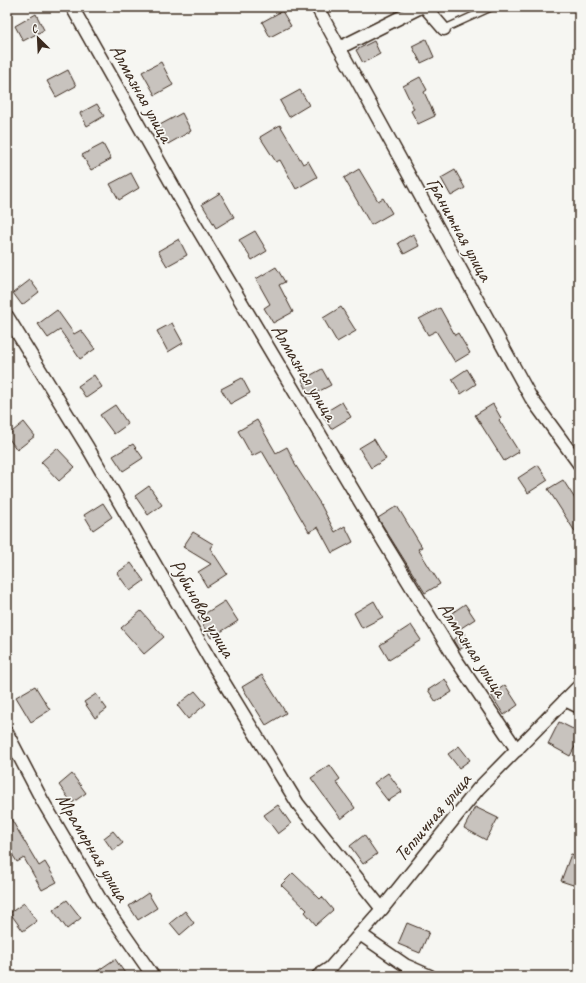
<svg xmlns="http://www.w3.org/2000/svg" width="586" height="983" font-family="Caveat,sans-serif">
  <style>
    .building { fill: #c8c3be; stroke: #3b2a1e }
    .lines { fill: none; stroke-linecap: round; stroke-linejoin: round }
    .service-casing { stroke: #3b2a1e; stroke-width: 9 }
    .minor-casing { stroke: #3b2a1e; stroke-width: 15 }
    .service { stroke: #f6f6f2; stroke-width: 6 }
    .minor { stroke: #f6f6f2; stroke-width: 12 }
    .labels { text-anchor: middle; stroke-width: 3.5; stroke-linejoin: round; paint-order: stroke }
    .street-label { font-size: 20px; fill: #3b2a1e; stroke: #f6f6f2 }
  </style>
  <rect width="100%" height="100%" fill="#f6f6f2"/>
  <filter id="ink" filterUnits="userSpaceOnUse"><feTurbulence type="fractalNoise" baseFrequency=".025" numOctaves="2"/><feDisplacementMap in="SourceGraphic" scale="8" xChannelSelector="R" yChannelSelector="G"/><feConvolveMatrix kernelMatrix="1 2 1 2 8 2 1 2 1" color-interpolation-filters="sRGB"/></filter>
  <g filter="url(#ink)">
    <g class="building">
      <polygon points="282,11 291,26 270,37 262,22"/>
      <polygon points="36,14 44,30 23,41 15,26"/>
      <polygon points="426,39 434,57 421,63 412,46"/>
      <polygon points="374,41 380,54 363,63 356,50"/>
      <polygon points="161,62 173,85 155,95 142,72"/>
      <polygon points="68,70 76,86 56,97 47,81"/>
      <polygon points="420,77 427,90 424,92 435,116 418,124 411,111 414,109 403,86"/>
      <polygon points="300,90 309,105 289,117 280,101"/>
      <polygon points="97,104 104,116 87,126 80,113"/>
      <polygon points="182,113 191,131 168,144 158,126"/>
      <polygon points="280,125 303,164 308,161 317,177 296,189 280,160 276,162 260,137"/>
      <polygon points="103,144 111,159 91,170 82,155"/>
      <polygon points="359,169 378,201 383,198 392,213 371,225 344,178"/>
      <polygon points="455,170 465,188 451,196 441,178"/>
      <polygon points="131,173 139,188 119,200 110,184"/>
      <polygon points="220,193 234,217 216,228 202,204"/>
      <polygon points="255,231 267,251 252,260 239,240"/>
      <polygon points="413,234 419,246 404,254 398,243"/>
      <polygon points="179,239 187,255 167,266 158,251"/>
      <polygon points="276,267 285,282 279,285 293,312 273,323 264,308 270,304 256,279"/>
      <polygon points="30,280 39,292 22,305 13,293"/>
      <polygon points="341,307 356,331 337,342 323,318"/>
      <polygon points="440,308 455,335 458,333 470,353 455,362 436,331 428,335 419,319"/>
      <polygon points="57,310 74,334 81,330 95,349 80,359 60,330 48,338 38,324"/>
      <polygon points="172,323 183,343 168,352 157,331"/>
      <polygon points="322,369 331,385 310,396 302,380"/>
      <polygon points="467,369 476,384 461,394 452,379"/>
      <polygon points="94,375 102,387 86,398 78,386"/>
      <polygon points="242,378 250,393 230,404 221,389"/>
      <polygon points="342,402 351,417 331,429 322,414"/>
      <polygon points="493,404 501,418 499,420 519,452 504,461 475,415"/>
      <polygon points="115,405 128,424 114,434 100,415"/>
      <polygon points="257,420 276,453 287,447 295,463 294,463 321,505 335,532 345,526 353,542 332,553 318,527 309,532 262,451 252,456 238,431"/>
      <polygon points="24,422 35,436 17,450 7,436"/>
      <polygon points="374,439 386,459 371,468 359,448"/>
      <polygon points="133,444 143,458 123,471 113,456"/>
      <polygon points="57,448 75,467 59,481 41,462"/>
      <polygon points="538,465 548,480 528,493 518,478"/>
      <polygon points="563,480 579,505 579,538 548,489"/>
      <polygon points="149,486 162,505 148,515 135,496"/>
      <polygon points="103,503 112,517 93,530 84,515"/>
      <polygon points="397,506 422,547 418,549 440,584 425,593 378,518"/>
      <polygon points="193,532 213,544 210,548 227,574 207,587 198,572 211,564 183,547"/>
      <polygon points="131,563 144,581 130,591 117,573"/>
      <polygon points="225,601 238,621 211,638 198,618"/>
      <polygon points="374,601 383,617 362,628 354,613"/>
      <polygon points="465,604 475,619 455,632 446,617"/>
      <polygon points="141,611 164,637 144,654 121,628"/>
      <polygon points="411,625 421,640 389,660 380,645"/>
      <polygon points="464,633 470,643 459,650 453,640"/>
      <polygon points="262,675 286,713 266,725 242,687"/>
      <polygon points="445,679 452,692 436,702 428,690"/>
      <polygon points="505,685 518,705 504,715 491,695"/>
      <polygon points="35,686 50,710 31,722 16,697"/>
      <polygon points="195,691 206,704 188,719 177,705"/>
      <polygon points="96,694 107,709 95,718 84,702"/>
      <polygon points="559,722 579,732 579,739 570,756 548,744"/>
      <polygon points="459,746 470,760 459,768 448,754"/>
      <polygon points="330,765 340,779 336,782 355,808 341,819 311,778"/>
      <polygon points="388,773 402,792 388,801 374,783"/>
      <polygon points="72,774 86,793 72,803 59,785"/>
      <polygon points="278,805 291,824 278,834 264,815"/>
      <polygon points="475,807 498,818 486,840 464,828"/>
      <polygon points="7,812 39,866 45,862 57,882 42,890 24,858 17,862 7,846"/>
      <polygon points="113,831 123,843 113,851 104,838"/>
      <polygon points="364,835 377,854 363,864 350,846"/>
      <polygon points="571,854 579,856 579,887 561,881"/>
      <polygon points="293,873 320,899 322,897 333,910 316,925 305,912 307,910 281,885"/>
      <polygon points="148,893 157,908 138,920 129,906"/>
      <polygon points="67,900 81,918 67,929 53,910"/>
      <polygon points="24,903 37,921 23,931 10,913"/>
      <polygon points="185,911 194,923 180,935 170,923"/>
      <polygon points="407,923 429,932 420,953 398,944"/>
      <polygon points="115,959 127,976 90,976"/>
    </g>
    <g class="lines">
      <g class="service-casing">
        <polyline id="service" points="444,29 492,7"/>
      </g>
      <g class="minor-casing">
        <g id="minor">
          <polyline points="72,7 186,209 384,542 455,658 517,750"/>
          <polyline points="317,7 531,398 579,464"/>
          <polyline points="425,7 444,29"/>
          <polyline points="339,48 421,7"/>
          <polyline points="7,316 88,448 209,658 298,804 382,909"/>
          <polyline points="565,700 579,707"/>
          <polyline points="7,733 42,800 103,904 153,976"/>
          <polyline points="360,934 405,965 430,976"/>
          <polyline points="318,976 330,968 382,909 478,789 579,686"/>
        </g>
      </g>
      <use href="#service" class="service"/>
      <use href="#minor" class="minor"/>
    </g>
  </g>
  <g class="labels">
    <g class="street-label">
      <text transform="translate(142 93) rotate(61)" y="7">Алмазная улица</text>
      <text transform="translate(460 229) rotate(61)" y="7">Гранитная улица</text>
      <text transform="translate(305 372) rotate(59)" y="7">Алмазная улица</text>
      <text transform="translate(203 608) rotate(60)" y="7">Рубиновая улица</text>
      <text transform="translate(473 649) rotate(57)" y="7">Алмазная улица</text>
      <text transform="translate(432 817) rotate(-50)" y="7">Тепличная улица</text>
      <text transform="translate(93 847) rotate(59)" y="7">Мраморная улица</text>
    </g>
  </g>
  <rect width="586" height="983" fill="none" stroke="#f6f6f2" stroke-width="24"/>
  <rect x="12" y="12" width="562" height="959" fill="none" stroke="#3b2a1e" stroke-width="1.5" filter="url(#ink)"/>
  <g transform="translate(38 38) rotate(336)" stroke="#f6f6f2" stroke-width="3" paint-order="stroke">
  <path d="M0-3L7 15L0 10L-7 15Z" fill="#3b2a1e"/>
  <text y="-6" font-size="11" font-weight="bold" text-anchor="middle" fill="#3b2a1e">С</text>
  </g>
</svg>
